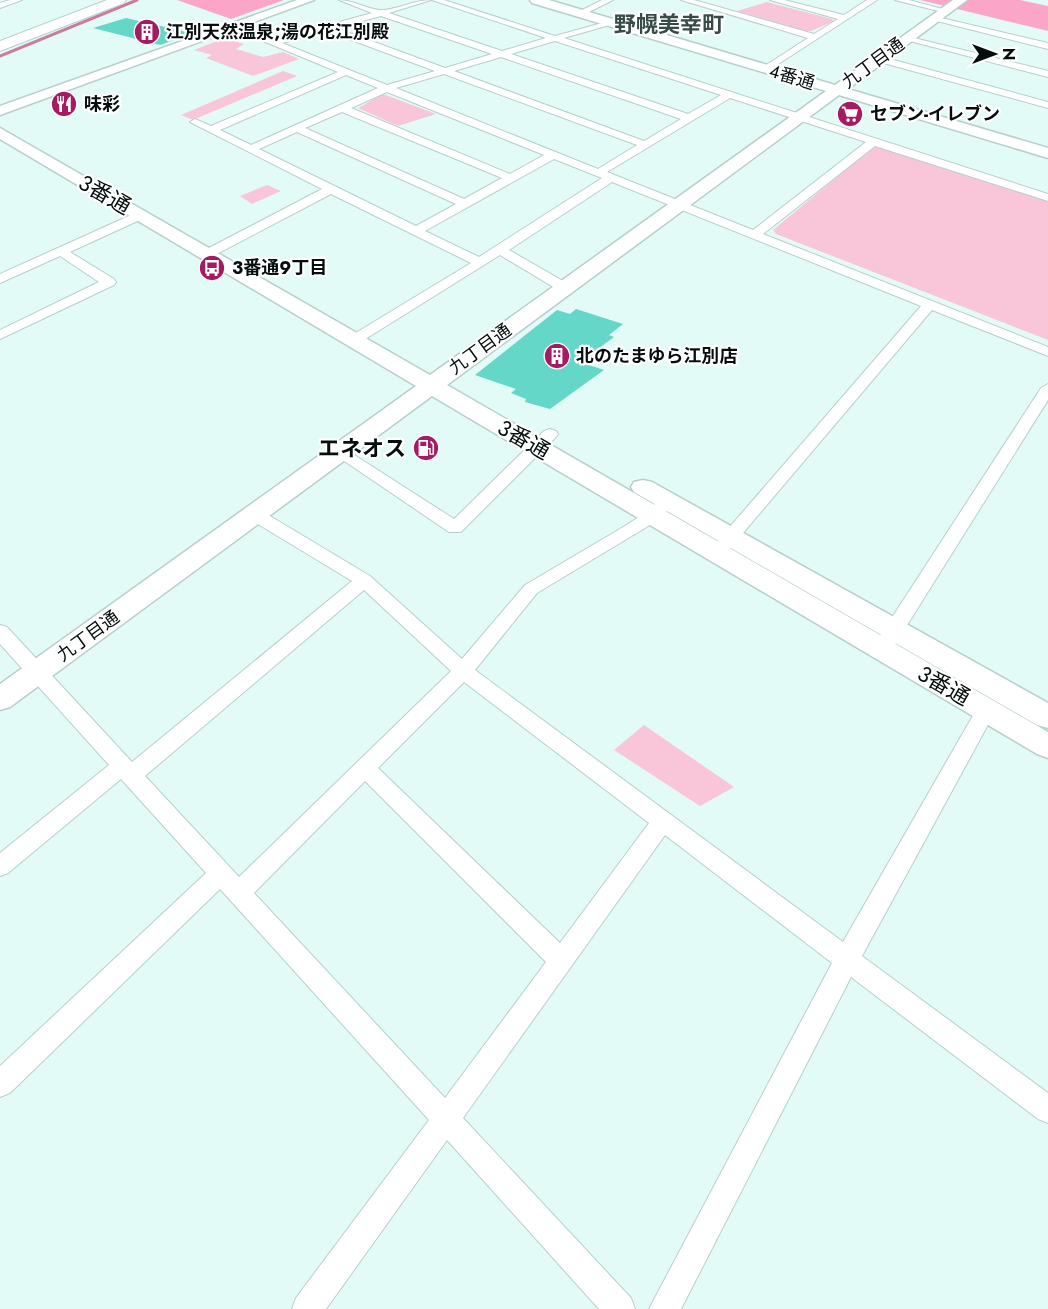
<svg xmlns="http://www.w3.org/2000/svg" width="1048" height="1309" font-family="Jost,'Noto Sans JP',sans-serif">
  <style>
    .green { fill: #f9c6d9 }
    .forest { fill: #fba6c8 }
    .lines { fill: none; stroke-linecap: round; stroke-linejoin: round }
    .stream { stroke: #cb7b9c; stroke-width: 3 }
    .building { fill: #65d7c9 }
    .street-casing { stroke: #b7cfcb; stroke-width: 2 }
    .secondary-casing { stroke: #b7cfcb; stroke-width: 3 }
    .highway-casing { stroke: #b7cfcb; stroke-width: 2 }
    .street { fill: #fff; fill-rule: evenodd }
    .secondary { fill: #fff; fill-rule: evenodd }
    .highway { fill: #fff; fill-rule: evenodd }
    .labels { text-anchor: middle; stroke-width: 4.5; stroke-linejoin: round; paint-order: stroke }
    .far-poi-label { font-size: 18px; font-weight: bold; fill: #060e0d; stroke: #fff; text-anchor: start }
    .far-street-label { font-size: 18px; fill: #060e0d; stroke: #fff }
    .far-quarter-label { font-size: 22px; font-weight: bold; fill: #374b48; stroke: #fff }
    .street-label { font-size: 22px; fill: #060e0d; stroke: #fff }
    .poi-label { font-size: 22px; font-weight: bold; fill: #060e0d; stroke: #fff; text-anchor: end }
  </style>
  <rect width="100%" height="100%" fill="#e3fbf7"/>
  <g class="green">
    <polygon points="767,2 832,19 834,21 811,31 804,31 737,11"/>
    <polygon points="225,38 244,44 236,49 263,57 283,52 299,59 253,76 206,58 212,55 194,50"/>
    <polygon points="283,71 297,76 193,120 181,115"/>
    <polygon points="383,94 436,114 398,126 358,108"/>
    <polygon points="873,147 886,149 1048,201 1048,340 776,234 773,230"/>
    <polygon points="267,185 281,191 252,204 240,196"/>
    <polygon points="644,725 734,787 700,806 614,750"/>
  </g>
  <g class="forest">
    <polygon points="177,0 284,0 231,19"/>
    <polygon points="920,0 1020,0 1048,6 1048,31"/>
  </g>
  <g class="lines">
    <polyline class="stream" points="0,56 137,0"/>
  </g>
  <g class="building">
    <polygon points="126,18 187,32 192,34 160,45 93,28"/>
    <polygon points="576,309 623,324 609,335 614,337 580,362 604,370 550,409 525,402 526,399 511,393 516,389 475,375 557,310 570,314"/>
  </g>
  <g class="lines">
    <g class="street-casing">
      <g id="street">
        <polygon points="10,0 22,0 0,8 0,3"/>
        <path d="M339,0C354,0 366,9 380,10C393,11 414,0 431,0L389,13L502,51L546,38L432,0H444L555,36L613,20V24L564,38L1048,194V201L875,146L763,234L1048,347V356L932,310L727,552H715L712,548L715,544L921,306L612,182L509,250L570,285L572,288L570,291H560L500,255L359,343H349L347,340L349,337L471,263L331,194L211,257H203L201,254L203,251L322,189L190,122L195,119L211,126L338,72L229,27L236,25L274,40L372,13ZM381,16L492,54L445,68L336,28ZM327,31L435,71L387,85L282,43ZM555,41L721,95L688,114L511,54ZM501,57L681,119L644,141L454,71ZM444,74L637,145L598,169L396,88ZM346,75L378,88L251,145L220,130ZM387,92L544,155L510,174L351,108ZM730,98L866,142L753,230L607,172ZM342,112L502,178L464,199L305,128ZM297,132L456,204L416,226L259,149ZM554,159L602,178L479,257L425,231Z"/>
        <polygon points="602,0 613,0 583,15 576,13"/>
        <polygon points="681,0 694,0 814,34 838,19 770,0 784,0 844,15 867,0 877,0 766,72 761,69 763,67 808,38"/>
        <polygon points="895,0 909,0 950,11 946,13"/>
        <polygon points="933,16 1048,43 1048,49 933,20"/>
        <polygon points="906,36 1048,71 1048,77 906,40"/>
        <polygon points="879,56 1048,102 1048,108 876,61 874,59"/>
        <polygon points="140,211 146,215 144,218 70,252 114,279 116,282 114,285 0,339 0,330 99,282 60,256 0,283 0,274"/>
        <polygon points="1048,384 1048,400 894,646 887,648 880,646 877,641 880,636 1041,388"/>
        <polygon points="550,429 556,431 558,434 556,437 461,532 449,532 331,452 339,447 345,449 454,519 544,431"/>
        <path d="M664,500L670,501L672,505L660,519L537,593L475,670L843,942L979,705L986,703L993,705L996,710L862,956L1048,1093V1123L1038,1119L851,977L681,1309H649L832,963L665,835L463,1118L631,1298L635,1309H599L447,1140L326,1309H292L296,1298L429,1120L220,889L10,1093L0,1097V1066L206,873L121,779L8,873L0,876V853L109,765L0,644V625L7,627L132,762L352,581L248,518L245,514L248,510H260L370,576L462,659L525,585L625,526L648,511L658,501ZM364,590L451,671L239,877L145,776ZM464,682L649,823L560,943L378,768ZM365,781L546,962L445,1098L254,893Z"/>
      </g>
    </g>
    <g class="secondary-casing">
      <g id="secondary">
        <polygon points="297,0 314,0 0,115 0,106"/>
        <polygon points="530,0 549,0 835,85 953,0 967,0 848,89 1048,148 1048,158 839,95 447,385 1048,732 1048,758 1037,754 432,396 10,707 0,710 0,684 416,386 0,139 0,128 430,375 826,91 532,3"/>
        <polygon points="643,480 652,482 1048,703 1048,728 1037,725 634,492 631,487 634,482"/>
      </g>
    </g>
    <g class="highway-casing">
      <polygon id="highway" points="107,0 126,0 124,3 0,51 0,41"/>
    </g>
    <use href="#street" class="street"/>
    <use href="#secondary" class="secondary"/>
    <use href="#highway" class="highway"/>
  </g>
  <defs>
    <g id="building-disc" transform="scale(1.35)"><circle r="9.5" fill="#a41b64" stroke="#fff"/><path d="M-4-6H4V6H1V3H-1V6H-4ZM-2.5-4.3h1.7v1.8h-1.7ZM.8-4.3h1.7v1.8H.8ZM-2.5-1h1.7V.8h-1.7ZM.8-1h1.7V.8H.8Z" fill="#fff"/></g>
    <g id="restaurant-disc" transform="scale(1.35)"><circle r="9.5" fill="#a41b64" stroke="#fff"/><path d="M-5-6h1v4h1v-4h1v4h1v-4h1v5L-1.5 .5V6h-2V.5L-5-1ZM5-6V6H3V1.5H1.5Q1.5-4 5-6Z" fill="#fff"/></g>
    <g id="supermarket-disc" transform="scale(1.35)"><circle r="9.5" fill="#a41b64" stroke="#fff"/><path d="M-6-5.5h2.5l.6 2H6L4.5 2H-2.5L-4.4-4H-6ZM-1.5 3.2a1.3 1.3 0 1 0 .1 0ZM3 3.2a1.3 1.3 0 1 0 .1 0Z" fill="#fff"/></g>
    <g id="bus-disc" transform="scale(1.35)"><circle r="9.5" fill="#a41b64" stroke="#fff"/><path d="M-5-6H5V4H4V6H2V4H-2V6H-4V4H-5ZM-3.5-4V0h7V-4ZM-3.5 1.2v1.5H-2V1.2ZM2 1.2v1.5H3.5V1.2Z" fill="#fff"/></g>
    <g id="fuel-disc" transform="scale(1.35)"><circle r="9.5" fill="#a41b64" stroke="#fff"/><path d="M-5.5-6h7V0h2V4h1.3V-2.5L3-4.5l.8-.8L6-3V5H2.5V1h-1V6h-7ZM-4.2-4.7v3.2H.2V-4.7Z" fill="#fff"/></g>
  </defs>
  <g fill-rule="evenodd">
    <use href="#building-disc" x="147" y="32"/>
    <use href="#restaurant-disc" x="64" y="104"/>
    <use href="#supermarket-disc" x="850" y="114"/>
    <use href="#bus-disc" x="212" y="268"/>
    <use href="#building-disc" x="557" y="356"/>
    <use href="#fuel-disc" x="426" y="448"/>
  </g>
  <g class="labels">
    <g class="far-poi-label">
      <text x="166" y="38">江別天然温泉;湯の花江別殿</text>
      <text x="84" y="110">味彩</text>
      <text x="870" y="120">セブン-イレブン</text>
      <text x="232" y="274">3番通9丁目</text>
      <text x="576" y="362">北のたまゆら江別店</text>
    </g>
    <g class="far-street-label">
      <text transform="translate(873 63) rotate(-36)" y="6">九丁目通</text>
      <text transform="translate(792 77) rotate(17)" y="6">4番通</text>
      <text transform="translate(480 349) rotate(-36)" y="6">九丁目通</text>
      <text transform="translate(88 636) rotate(-36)" y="6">九丁目通</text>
    </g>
    <g class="far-quarter-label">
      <text x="669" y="32">野幌美幸町</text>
    </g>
    <g class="street-label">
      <text transform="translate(105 194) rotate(30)" y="8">3番通</text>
      <text transform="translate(524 439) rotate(30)" y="8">3番通</text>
      <text transform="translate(944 685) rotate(30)" y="8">3番通</text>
    </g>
    <g class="poi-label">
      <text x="406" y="456">エネオス</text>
    </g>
  </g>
  <g transform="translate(994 54) rotate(90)" stroke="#ffffff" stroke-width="4.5" paint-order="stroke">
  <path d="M0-4.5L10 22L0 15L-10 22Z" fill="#060e0d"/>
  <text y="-9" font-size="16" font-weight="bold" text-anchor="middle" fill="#060e0d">N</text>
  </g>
</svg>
